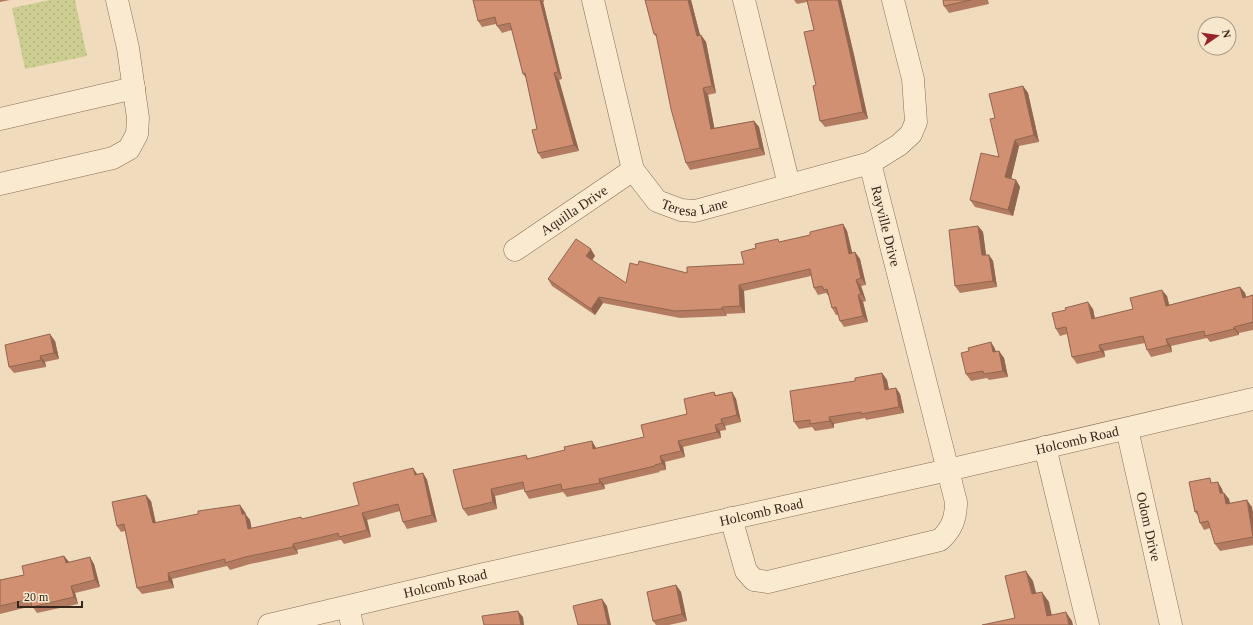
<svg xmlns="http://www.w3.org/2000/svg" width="1253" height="625" font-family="'Times New Roman',serif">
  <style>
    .park { fill: url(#park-dots) }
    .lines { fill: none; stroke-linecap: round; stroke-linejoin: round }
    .minor-casing { stroke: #896c55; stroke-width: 23 }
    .minor { stroke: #faead0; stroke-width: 22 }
    .wall { fill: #b37c61 }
    .shaded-wall { fill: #92654f }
    .building { fill: #d09071; stroke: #92654f }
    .labels { text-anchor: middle; stroke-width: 3.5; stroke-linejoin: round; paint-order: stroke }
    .street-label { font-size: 14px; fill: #37261b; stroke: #f7e7cd }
  </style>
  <defs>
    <pattern id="park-dots" width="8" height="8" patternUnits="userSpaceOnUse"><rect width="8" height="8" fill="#ccce91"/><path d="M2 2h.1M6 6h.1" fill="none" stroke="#b0b17c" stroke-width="1.8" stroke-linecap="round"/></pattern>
  </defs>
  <rect width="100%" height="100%" fill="#f0dcbd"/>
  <polygon class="park" points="50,0 75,0 87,56 25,69 12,8"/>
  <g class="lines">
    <g class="minor-casing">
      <g id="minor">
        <path id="s1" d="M593,0L633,170L657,201L681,210L695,211L870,163L899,145L911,134L916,122L913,79L893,0"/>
        <polyline points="744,0 789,185"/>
        <polyline points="0,119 134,88"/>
        <polyline points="0,184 113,158 129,149 137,134 138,118 128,48 117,0"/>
        <path id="s2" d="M515,250L633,170"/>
        <path id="s3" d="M1127,429L1171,625"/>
        <polyline points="1045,447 1088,625"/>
        <path d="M731,518L746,571L754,580L768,582L940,540C952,529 956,518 956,502L870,163"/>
        <polyline points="348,607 352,625"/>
        <path id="s4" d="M269,625L484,574L948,470L1253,399"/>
      </g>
    </g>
    <use href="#minor" class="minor"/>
  </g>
  <g class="wall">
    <polygon points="0,0 10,0 0,2"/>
    <polygon points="473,0 544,0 544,2 543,2 562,79 559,80 579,151 542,159 538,153 537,129 526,78 523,74 512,30 502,33 497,26 496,24 482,27 478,21"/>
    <polygon points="645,0 691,0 700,35 701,35 706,42 716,93 708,95 714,128 754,121 759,127 765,155 690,170 686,163 657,38 654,34"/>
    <polygon points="794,0 841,0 854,55 868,119 825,127 820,121 816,85 814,30 807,2 797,4"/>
    <polygon points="943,0 988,0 989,4 949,13 944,6"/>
    <polygon points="1023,86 1028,93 1039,142 1019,146 1011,179 1016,180 1020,187 1013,216 975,207 970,200 999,157 995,118"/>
    <polygon points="843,224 847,231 852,253 855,252 860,259 866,285 861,286 866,301 863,302 868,322 844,327 840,321 838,315 836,315 832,308 829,296 826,293 818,295 814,288 811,276 744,291 745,313 726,314 727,316 680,318 603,303 595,315 552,286 548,279 595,256 592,260 626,283 744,264 756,248 810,235"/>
    <polygon points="978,226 983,232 986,255 989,255 993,261 997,287 960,293 955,286"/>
    <polygon points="1240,287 1245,293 1246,297 1253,295 1253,330 1239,333 1239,335 1210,342 1207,338 1171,346 1172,352 1151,357 1147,350 1145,343 1104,351 1105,357 1077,364 1072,357 1067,334 1060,336 1056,329 1093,309 1095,318 1133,309 1167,296 1169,305"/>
    <polygon points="55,341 59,359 45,362 46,367 14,373 9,367"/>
    <polygon points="991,342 995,349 996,352 999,351 1004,358 1008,377 989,380 987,378 971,381 966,374 969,351"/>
    <polygon points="882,373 887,380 889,389 896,388 900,394 904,413 866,420 865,418 834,424 834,428 815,431 812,427 799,429 794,422 855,381"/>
    <polygon points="714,392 716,395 732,392 736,399 741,422 725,426 726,430 720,431 721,438 683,447 685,457 665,462 666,470 659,471 660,472 604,485 605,489 567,497 563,492 529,499 525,492 524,489 495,496 497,509 468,516 463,509 526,455 528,459 565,450 592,441 596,448 644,437 687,414"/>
    <polygon points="423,473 427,480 437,522 407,529 403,522 400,511 367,520 371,537 344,544 341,540 340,540 297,550 298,554 250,564 230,570 227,566 172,579 174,588 142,594 137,588 125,531 121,532 117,526 151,501 156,523 245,512 246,515 250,520 251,528 303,519 359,505 417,474"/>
    <polygon points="1213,483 1222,489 1223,493 1224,493 1229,499 1230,503 1252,507 1253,515 1253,545 1220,551 1215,544 1210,528 1204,530 1200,523 1199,517 1195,512"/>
    <polygon points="64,556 69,562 94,564 100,587 75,593 78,604 37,613 32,606 0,614 0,580 24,575"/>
    <polygon points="676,585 681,592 687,621 669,625 656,625 653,621"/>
  </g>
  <g class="shaded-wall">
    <polygon points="540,0 541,0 543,2 562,79 558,72"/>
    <polygon points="688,0 691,0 702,43 697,36"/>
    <polygon points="838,0 841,0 854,55 868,119 863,112"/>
    <polygon points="701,35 706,42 716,93 712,86"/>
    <polygon points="554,73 559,80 579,151 574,145"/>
    <polygon points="1023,86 1028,93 1039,142 1034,135"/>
    <polygon points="703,88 708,95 716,136 711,129"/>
    <polygon points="754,121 759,127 765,155 760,148"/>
    <polygon points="1015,140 1019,146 1010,184 1005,177"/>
    <polygon points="1016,180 1020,187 1013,216 1008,210"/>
    <polygon points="843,224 847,231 854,260 849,254"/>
    <polygon points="978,226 983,232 987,262 982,255"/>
    <polygon points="591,249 595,256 591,262 586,256"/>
    <polygon points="855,252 860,259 866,285 861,278"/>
    <polygon points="989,255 993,261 997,287 993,281"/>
    <polygon points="856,280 861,286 866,301 861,294"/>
    <polygon points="739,285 744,291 745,313 740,306"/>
    <polygon points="1240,287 1245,293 1248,305 1243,298"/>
    <polygon points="1162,290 1167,296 1171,313 1166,306"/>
    <polygon points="858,295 863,302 868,322 863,316"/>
    <polygon points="599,297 603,303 595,315 591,309"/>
    <polygon points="1088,302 1093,309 1096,326 1092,319"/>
    <polygon points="722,307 726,314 727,316 722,309"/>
    <polygon points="1234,327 1239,333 1239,335 1234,329"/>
    <polygon points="50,334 55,341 59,359 54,353"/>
    <polygon points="1166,339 1171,346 1172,352 1168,345"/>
    <polygon points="991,342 995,349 998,359 993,352"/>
    <polygon points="1099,345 1104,351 1105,357 1101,351"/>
    <polygon points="999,351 1004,358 1008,377 1003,371"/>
    <polygon points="40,356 45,362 46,367 41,360"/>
    <polygon points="882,373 887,380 890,396 885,390"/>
    <polygon points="896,388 900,394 904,413 899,407"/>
    <polygon points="732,392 736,399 741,422 737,415"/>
    <polygon points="829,417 834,424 834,428 830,421"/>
    <polygon points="721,419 725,426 726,430 722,423"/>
    <polygon points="715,425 720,431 721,438 717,432"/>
    <polygon points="592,441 596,448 593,449"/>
    <polygon points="678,441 683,447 685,457 681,451"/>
    <polygon points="660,456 665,462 666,470 662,463"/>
    <polygon points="413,468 418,475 415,475"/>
    <polygon points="423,473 427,480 437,522 432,515"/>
    <polygon points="599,479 604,485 605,489 600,483"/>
    <polygon points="1218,482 1222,489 1225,500 1220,493"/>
    <polygon points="491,489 495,496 497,509 493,502"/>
    <polygon points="1224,493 1229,499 1231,510 1226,504"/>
    <polygon points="146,495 151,501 157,530 153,523"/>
    <polygon points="1247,500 1252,507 1253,515 1253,535"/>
    <polygon points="240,505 245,512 246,515 250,520 253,535 248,529 242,514"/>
    <polygon points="362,513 367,520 371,537 367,530"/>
    <polygon points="293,544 297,550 298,554 293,547"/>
    <polygon points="64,556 69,562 66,563"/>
    <polygon points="90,557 94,564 100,587 95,580"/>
    <polygon points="1026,571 1033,581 1039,604 1032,594"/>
    <polygon points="168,573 172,579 174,588 169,581"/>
    <polygon points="676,585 681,592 687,621 682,614"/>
    <polygon points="71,586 75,593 78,604 74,597"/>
    <polygon points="1042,592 1049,602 1054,625 1047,616"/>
    <polygon points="602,599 607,606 611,625 608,625"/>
    <polygon points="518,611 523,617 524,625 521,625"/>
    <polygon points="1066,612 1072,621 1073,625 1069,625"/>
  </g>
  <g class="building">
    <polygon points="473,0 540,0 558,72 554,73 574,145 538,153 532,130 537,129 525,73 523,74 510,23 497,26 495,17 478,21"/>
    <polygon points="645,0 688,0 697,36 701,35 712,86 703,88 711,129 754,121 760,148 686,163 671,109 656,34 654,34"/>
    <polygon points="807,0 838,0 849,48 863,112 820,121 813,86 816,85 804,32 814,30"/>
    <polygon points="943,0 971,0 944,6"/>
    <polygon points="1023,86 1034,135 1015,140 1005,177 1016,180 1008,210 970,200 981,153 999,157 990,119 995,118 989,94"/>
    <polygon points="843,224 849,254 855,252 861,278 856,280 861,294 858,295 863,316 840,321 836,307 832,308 827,289 824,290 822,286 814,288 810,269 739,285 740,306 722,307 722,309 675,311 599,297 591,309 548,279 576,239 591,249 586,256 626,283 630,263 638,265 639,261 687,273 687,267 744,264 741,252 756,248 755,244 778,239 779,242 810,235 810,232"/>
    <polygon points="978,226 982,255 989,255 993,281 955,286 949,230"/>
    <polygon points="1240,287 1243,298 1253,295 1253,322 1234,327 1234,329 1205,336 1204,331 1166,339 1168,345 1147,350 1143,336 1099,345 1101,351 1072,357 1066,327 1056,329 1052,313 1066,310 1065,308 1088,302 1092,319 1133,309 1130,298 1162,290 1166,306"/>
    <polygon points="50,334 54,353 40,356 41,360 9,367 5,345"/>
    <polygon points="991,342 993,352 999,351 1003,371 984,374 983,371 966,374 961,353 969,351 968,348"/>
    <polygon points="882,373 885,390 896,388 899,407 861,414 861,412 829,417 830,421 810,424 810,420 794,422 790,391 855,381 855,378"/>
    <polygon points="714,392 715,396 732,392 737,415 721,419 722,423 715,425 717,432 678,441 681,451 660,456 662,463 655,465 655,466 599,479 600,483 562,490 561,484 525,492 523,482 491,489 493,502 463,509 453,470 526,455 527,459 565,450 564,447 592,441 593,449 644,437 641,425 687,414 684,399"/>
    <polygon points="413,468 415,475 423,473 432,515 403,522 398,504 362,513 367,530 339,537 338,533 335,534 293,544 293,547 245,557 225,563 225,559 168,573 169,581 137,588 124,524 117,526 112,502 146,495 153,523 198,514 198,511 240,505 242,514 245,514 248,529 301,517 302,519 359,505 353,483"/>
    <polygon points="1210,478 1211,483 1218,482 1220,493 1224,493 1226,504 1247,500 1253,537 1215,544 1208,521 1200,523 1197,511 1195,512 1189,482"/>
    <polygon points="64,556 66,563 90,557 95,580 71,586 74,597 32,607 30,599 0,606 0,580 24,575 22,566"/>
    <polygon points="1026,571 1032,594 1042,592 1047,616 1066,612 1069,625 982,625 1015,618 1005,576"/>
    <polygon points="676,585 682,614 653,621 647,592"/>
    <polygon points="602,599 608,625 578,625 573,606"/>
    <polygon points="518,611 521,625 484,625 482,616"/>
  </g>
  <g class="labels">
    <g class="street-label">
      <text dy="5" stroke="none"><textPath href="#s1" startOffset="253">Teresa Lane</textPath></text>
      <text dy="5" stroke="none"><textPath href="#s2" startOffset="71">Aquilla Drive</textPath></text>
      <text transform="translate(886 226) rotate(76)" y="5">Rayville Drive</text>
      <text dy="5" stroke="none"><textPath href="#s4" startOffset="829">Holcomb Road</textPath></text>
      <text dy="5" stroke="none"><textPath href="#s4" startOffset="505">Holcomb Road</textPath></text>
      <text dy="5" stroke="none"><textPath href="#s3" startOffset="100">Odom Drive</textPath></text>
      <text dy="5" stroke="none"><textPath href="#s4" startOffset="181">Holcomb Road</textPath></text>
    </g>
  </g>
  <g transform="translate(1217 36) rotate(77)"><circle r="19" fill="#f7e7cd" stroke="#aa9a86"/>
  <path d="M0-3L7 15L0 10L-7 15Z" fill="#9a222e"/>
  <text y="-6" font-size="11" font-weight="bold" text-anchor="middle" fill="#37261b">N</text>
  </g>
  <path d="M18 601v6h64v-6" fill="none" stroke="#37261b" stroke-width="2"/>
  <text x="24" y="601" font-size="12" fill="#37261b" stroke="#f7e7cd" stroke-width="3" paint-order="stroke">20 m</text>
</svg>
